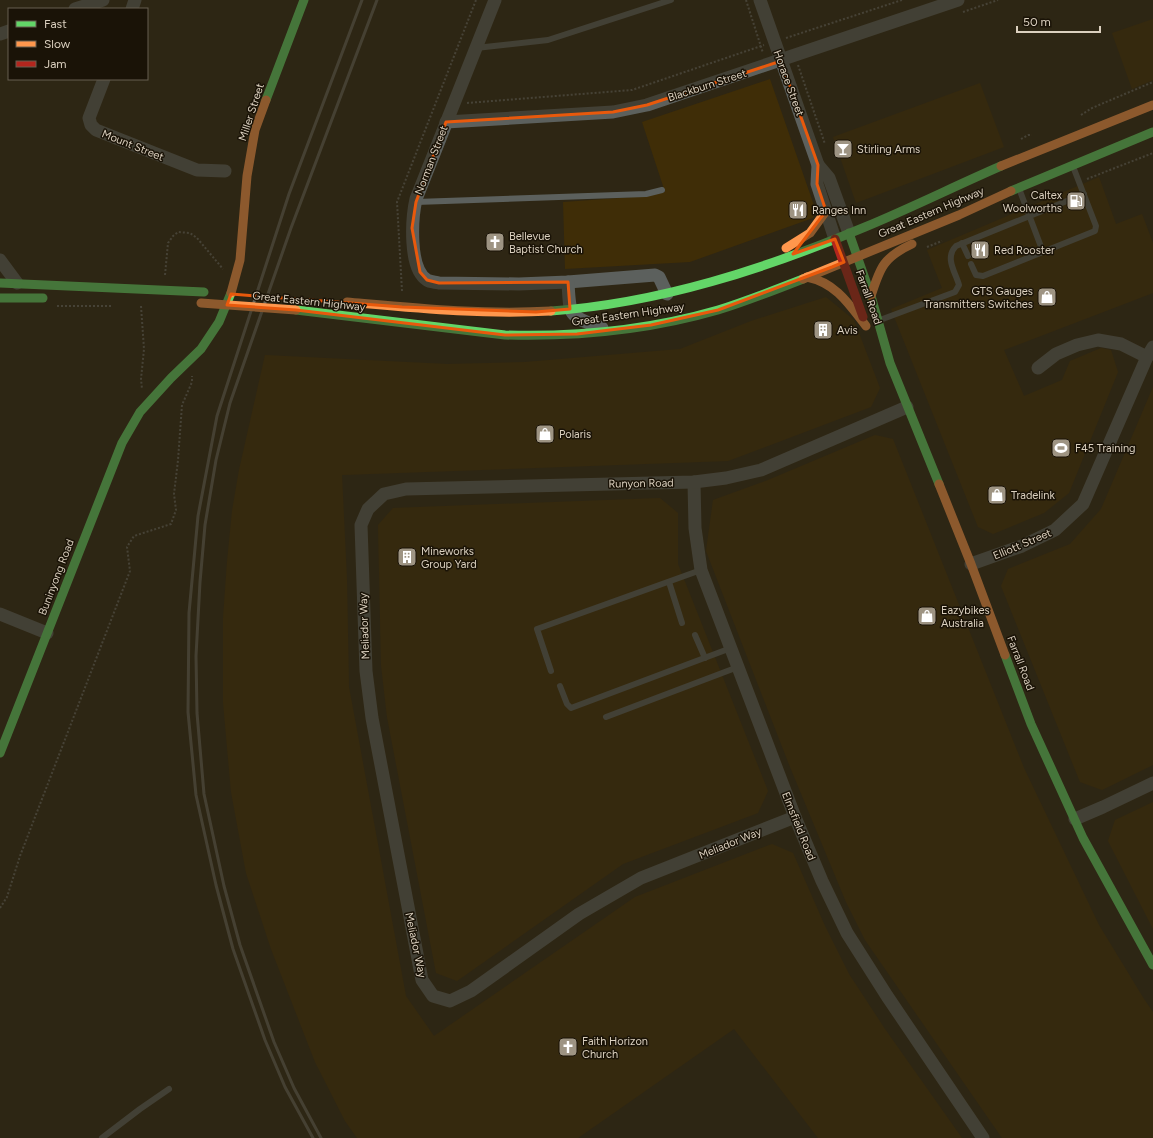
<svg xmlns="http://www.w3.org/2000/svg" width="1153" height="1138" font-family="Figtree,sans-serif">
  <style>
    .built { fill: #3f2d07 }
    .lines { fill: none; stroke-linecap: round; stroke-linejoin: round }
    .path { stroke: #646560; stroke-width: 2; stroke-dasharray: 2 2; stroke-linecap: butt }
    .lane { stroke: #5c605d; stroke-width: 6 }
    .street { stroke: #5c605d; stroke-width: 13 }
    .fast { stroke: #63d668; stroke-width: 9 }
    .slow { stroke: #ff974d; stroke-width: 9 }
    .jam { stroke: #b3261e; stroke-width: 9 }
    .rail { stroke: #626158; stroke-width: 3 }
    .slow-bridge { stroke: #ff974d; stroke-width: 9 }
    .marked { fill: none; stroke: #e8590c; stroke-width: 3; stroke-linejoin: round }
    .labels { text-anchor: middle; stroke-width: 3; stroke-linejoin: round; paint-order: stroke }
    .street-label { font-size: 11px; fill: #dbd0bf; stroke: #1a1307 }
    .poi-label { font-size: 11px; fill: #dbd0bf; stroke: #1a1307; text-anchor: start }
  </style>
  <rect width="100%" height="100%" fill="#2e2614"/>
  <g class="built">
    <polygon points="1153,19 1153,80 1132,89 1112,33"/>
    <polygon points="770,79 816,211 813,218 690,262 565,269 563,202 647,196 665,192 642,122"/>
    <polygon points="980,83 1004,147 856,203 833,137"/>
    <polygon points="1099,177 1116,224 1142,214 1153,243 1153,293 1004,350 1024,396 1062,380 1070,361 1101,348 1111,350 1118,372 1069,493 1044,513 993,534 978,527 891,309 942,288 927,250"/>
    <polygon points="826,297 854,320 880,388 871,407 728,461 342,475 347,580 349,687 406,996 434,1036 635,897 772,844 793,853 825,926 849,974 885,1029 962,1138 818,1138 734,1029 578,1138 357,1138 345,1121 315,1062 271,949 246,873 231,792 223,702 223,618 227,562 232,511 239,470 265,355 447,364 525,362 680,349 751,321"/>
    <polygon points="1153,387 1153,765 1102,790 1080,782 1001,586 1008,569 1070,544 1101,509"/>
    <polygon points="875,435 893,439 1024,768 1099,925 1144,999 1153,1012 1153,1138 1002,1138 865,940 846,902 790,767 706,551 713,500 768,480"/>
    <polygon points="660,498 678,513 678,564 768,791 758,813 623,864 457,981 436,973 387,717 381,665 378,525 393,508"/>
    <polygon points="1153,802 1153,929 1108,841 1115,820"/>
  </g>
  <g class="lines">
    <g class="path">
      <polyline points="746,0 763,53"/>
      <polyline points="963,12 998,0"/>
      <polyline points="786,38 902,0"/>
      <polyline points="798,65 825,144"/>
      <polyline points="467,103 632,90 764,45"/>
      <polyline points="1081,115 1092,108 1153,82"/>
      <polyline points="1021,139 1028,135 1032,135"/>
      <polyline points="1087,179 1153,153"/>
      <polyline points="927,247 942,241"/>
      <polyline points="165,275 168,243 173,236 178,232 190,233 197,238 223,269"/>
      <polyline points="402,291 397,202 476,0"/>
      <polyline points="57,306 112,306"/>
      <polyline points="141,306 144,349 141,379 142,389"/>
      <polyline points="0,908 7,897 20,856 130,571 127,547 134,536 171,524 176,510 174,494 178,460 182,405 192,382 192,376"/>
    </g>
    <g class="lane">
      <polyline points="476,48 548,40 671,0"/>
      <polyline points="1020,191 1043,252"/>
      <polyline points="416,202 646,194 662,190"/>
      <polyline points="962,243 968,256"/>
      <polyline points="971,264 976,275 983,276 1095,231 1096,226 1074,169"/>
      <path d="M880,320L955,292L959,285C956,273 944,258 956,246L1084,194"/>
      <polyline points="669,582 682,623"/>
      <polyline points="695,635 705,658"/>
      <polyline points="551,671 537,629 701,570"/>
      <polyline points="560,686 567,704 571,708 731,648"/>
      <polyline points="606,717 738,667"/>
      <polyline points="102,1138 140,1109 169,1089"/>
    </g>
    <g class="street">
      <path d="M495,0L416,199C412,217 408,268 427,280C430,282 435,282 439,283L519,284L568,282L655,275L659,277L667,294"/>
      <polyline points="760,0 818,165 817,184 835,239"/>
      <polyline points="75,9 103,0"/>
      <polyline points="132,9 135,0"/>
      <polyline points="0,34 9,31"/>
      <polyline points="104,79 89,118 91,125 96,130 197,170 225,171"/>
      <polyline points="446,122 613,112 647,105 958,0"/>
      <polyline points="818,165 829,178 849,233"/>
      <polyline points="0,260 17,283"/>
      <path d="M568,282C570,318 568,315 602,328"/>
      <polyline points="1038,368 1056,354 1077,345 1098,340 1121,344 1147,357"/>
      <polyline points="694,482 695,528 701,570 795,817 822,881 847,933 887,996 983,1138"/>
      <polyline points="971,564 1022,546 1055,530 1083,504 1147,357 1153,347"/>
      <polyline points="0,614 47,633"/>
      <polyline points="795,817 641,878 579,914 471,991 450,1001 433,996 422,980 372,718 366,671 361,525 368,509 384,494 406,489 694,482 726,478 761,470 907,407"/>
      <polyline points="1075,819 1103,807 1153,783"/>
    </g>
    <g class="fast">
      <polyline points="266,100 304,0"/>
      <polyline points="1011,191 1153,132"/>
      <polyline points="849,233 871,296 890,363 939,484"/>
      <polyline points="0,283 204,292"/>
      <polyline points="0,298 43,298"/>
      <path d="M296,310L505,335C576,337 649,330 718,310C747,301 775,290 803,279"/>
      <path d="M551,311C660,303 765,269 865,227C911,208 955,186 1001,166"/>
      <polyline points="1005,655 1031,724 1083,838 1153,965"/>
      <polyline points="0,753 122,443 140,412 171,378 201,349 219,322 231,293"/>
    </g>
    <g class="slow">
      <polyline points="1001,166 1153,105"/>
      <polyline points="786,248 810,233 826,211"/>
      <path d="M807,277C836,283 849,304 866,326"/>
      <polyline points="803,279 959,215 1011,191"/>
      <polyline points="231,293 240,260 247,176 255,130 266,100"/>
      <path d="M871,296C880,267 884,257 912,244"/>
      <path d="M347,302C415,308 483,315 551,311"/>
      <polyline points="939,484 971,564 1005,655"/>
    </g>
    <polyline class="jam" points="835,239 863,317"/>
    <g class="rail">
      <polyline points="313,1138 285,1087 265,1040 233,949 216,885 196,795 188,712 189,613 198,516 217,416 289,194 362,0"/>
      <polyline points="321,1138 294,1088 274,1042 240,945 224,886 204,794 197,713 196,656 200,582 205,525 216,460 230,403 291,228 377,0"/>
    </g>
    <polyline class="slow-bridge" points="201,303 296,310"/>
  </g>
  <path d="M0 0H1153V1138H0ZM781,61L818,165L817,184L826,211L793,254L835,239L844,262L832,267L718,310L651,325L577,334L505,335L296,310L227,305L231,294L402,307L536,312L570,309L568,282L439,283L427,280L420,272L412,228L416,202L446,122L613,112L647,105Z" fill="#2e2614" fill-opacity=".55" fill-rule="evenodd"/>
  <path class="marked" d="M781,61L818,165L817,184L826,211L793,254L835,239L844,262L832,267L718,310L651,325L577,334L505,335L296,310L227,305L231,294L402,307L536,312L570,309L568,282L439,283L427,280L420,272L412,228L416,202L446,122L613,112L647,105Z"/>
  <defs>
    <g id="bar-square" transform="scale(1)"><rect x="-9" y="-9" width="18" height="18" rx="4" fill="#9e9483" stroke="#1a1307"/><path d="M-6-5H6L.8 .8V4.5H3.5V6h-7V4.5H-.8V.8Z" fill="#fff"/></g>
    <g id="fuel-square" transform="scale(1)"><rect x="-9" y="-9" width="18" height="18" rx="4" fill="#9e9483" stroke="#1a1307"/><path d="M-5.5-6h7V0h2V4h1.3V-2.5L3-4.5l.8-.8L6-3V5H2.5V1h-1V6h-7ZM-4.2-4.7v3.2H.2V-4.7Z" fill="#fff"/></g>
    <g id="restaurant-square" transform="scale(1)"><rect x="-9" y="-9" width="18" height="18" rx="4" fill="#9e9483" stroke="#1a1307"/><path d="M-5-6h1v4h1v-4h1v4h1v-4h1v5L-1.5 .5V6h-2V.5L-5-1ZM5-6V6H3V1.5H1.5Q1.5-4 5-6Z" fill="#fff"/></g>
    <g id="church-square" transform="scale(1)"><rect x="-9" y="-9" width="18" height="18" rx="4" fill="#9e9483" stroke="#1a1307"/><path d="M-1.2-6h2.4v3.5h3.3v2.4h-3.3V6h-2.4V-.1h-3.3v-2.4h3.3Z" fill="#fff"/></g>
    <g id="shop-square" transform="scale(1)"><rect x="-9" y="-9" width="18" height="18" rx="4" fill="#9e9483" stroke="#1a1307"/><path d="M-5-2.5h2.3a2.7 3.5 0 0 1 5.4 0H5L5.5 6h-11ZM-1.5-2.5h3a1.5 2.3 0 0 0-3 0Z" fill="#fff"/></g>
    <g id="building-square" transform="scale(1)"><rect x="-9" y="-9" width="18" height="18" rx="4" fill="#9e9483" stroke="#1a1307"/><path d="M-4-6H4V6H1V3H-1V6H-4ZM-2.5-4.3h1.7v1.8h-1.7ZM.8-4.3h1.7v1.8H.8ZM-2.5-1h1.7V.8h-1.7ZM.8-1h1.7V.8H.8Z" fill="#fff"/></g>
    <g id="stadium-square" transform="scale(1)"><rect x="-9" y="-9" width="18" height="18" rx="4" fill="#9e9483" stroke="#1a1307"/><path d="M0-5a6.5 5 0 1 0 0 10a6.5 5 0 1 0 0-10ZM-3.5-1.8h7v3.6h-7Z" fill="#fff"/></g>
  </defs>
  <g fill-rule="evenodd">
    <use href="#bar-square" x="843" y="149"/>
    <use href="#fuel-square" x="1076" y="201"/>
    <use href="#restaurant-square" x="798" y="210"/>
    <use href="#church-square" x="495" y="242"/>
    <use href="#restaurant-square" x="980" y="250"/>
    <use href="#shop-square" x="1047" y="297"/>
    <use href="#building-square" x="823" y="330"/>
    <use href="#shop-square" x="545" y="434"/>
    <use href="#stadium-square" x="1061" y="448"/>
    <use href="#shop-square" x="997" y="495"/>
    <use href="#building-square" x="407" y="557"/>
    <use href="#shop-square" x="927" y="616"/>
    <use href="#church-square" x="568" y="1047"/>
  </g>
  <g class="labels">
    <g class="street-label">
      <text transform="translate(789 83) rotate(70)" y="4">Horace Street</text>
      <text transform="translate(707 85) rotate(-18)" y="4">Blackburn Street</text>
      <text transform="translate(251 112) rotate(-72)" y="4">Miller Street</text>
      <text transform="translate(133 145) rotate(22)" y="4">Mount Street</text>
      <text transform="translate(431 160) rotate(-69)" y="4">Norman Street</text>
      <text transform="translate(931 212) rotate(-23)" y="4">Great Eastern Highway</text>
      <text transform="translate(869 297) rotate(70)" y="4">Farrall Road</text>
      <text transform="translate(309 301) rotate(6)" y="4">Great Eastern Highway</text>
      <text transform="translate(628 314) rotate(-8)" y="4">Great Eastern Highway</text>
      <text transform="translate(641 483) rotate(-1)" y="4">Runyon Road</text>
      <text transform="translate(1022 544) rotate(-23)" y="4">Elliott Street</text>
      <text transform="translate(56 577) rotate(-69)" y="4">Buninyong Road</text>
      <text transform="translate(364 626) rotate(-92)" y="4">Meliador Way</text>
      <text transform="translate(1021 663) rotate(69)" y="4">Farrall Road</text>
      <text transform="translate(799 826) rotate(68)" y="4">Elmsfield Road</text>
      <text transform="translate(730 843) rotate(-22)" y="4">Meliador Way</text>
      <text transform="translate(416 945) rotate(78)" y="4">Meliador Way</text>
    </g>
    <g class="poi-label">
      <text x="857" y="153">Stirling Arms</text>
      <text x="1062" y="199" text-anchor="end">Caltex<tspan x="1062" dy="13">Woolworths</tspan></text>
      <text x="812" y="214">Ranges Inn</text>
      <text x="509" y="240">Bellevue<tspan x="509" dy="13">Baptist Church</tspan></text>
      <text x="994" y="254">Red Rooster</text>
      <text x="1033" y="295" text-anchor="end">GTS Gauges<tspan x="1033" dy="13">Transmitters Switches</tspan></text>
      <text x="837" y="334">Avis</text>
      <text x="559" y="438">Polaris</text>
      <text x="1075" y="452">F45 Training</text>
      <text x="1011" y="499">Tradelink</text>
      <text x="421" y="555">Mineworks<tspan x="421" dy="13">Group Yard</tspan></text>
      <text x="941" y="614">Eazybikes<tspan x="941" dy="13">Australia</tspan></text>
      <text x="582" y="1045">Faith Horizon<tspan x="582" dy="13">Church</tspan></text>
    </g>
  </g>
  <rect x="8" y="8" width="140" height="72" fill="#1a1307" stroke="#675f51"/>
  <rect x="16" y="21" width="20" height="6" fill="#63d668" stroke="#675f51"/>
  <text x="44" y="28" font-size="12" fill="#dbd0bf">Fast</text>
  <rect x="16" y="41" width="20" height="6" fill="#ff974d" stroke="#675f51"/>
  <text x="44" y="48" font-size="12" fill="#dbd0bf">Slow</text>
  <rect x="16" y="61" width="20" height="6" fill="#b3261e" stroke="#675f51"/>
  <text x="44" y="68" font-size="12" fill="#dbd0bf">Jam</text>
  <path d="M1017 26v6h83v-6" fill="none" stroke="#dbd0bf" stroke-width="2"/>
  <text x="1023" y="26" font-size="12" fill="#dbd0bf" stroke="#1a1307" stroke-width="3" paint-order="stroke">50 m</text>
</svg>
